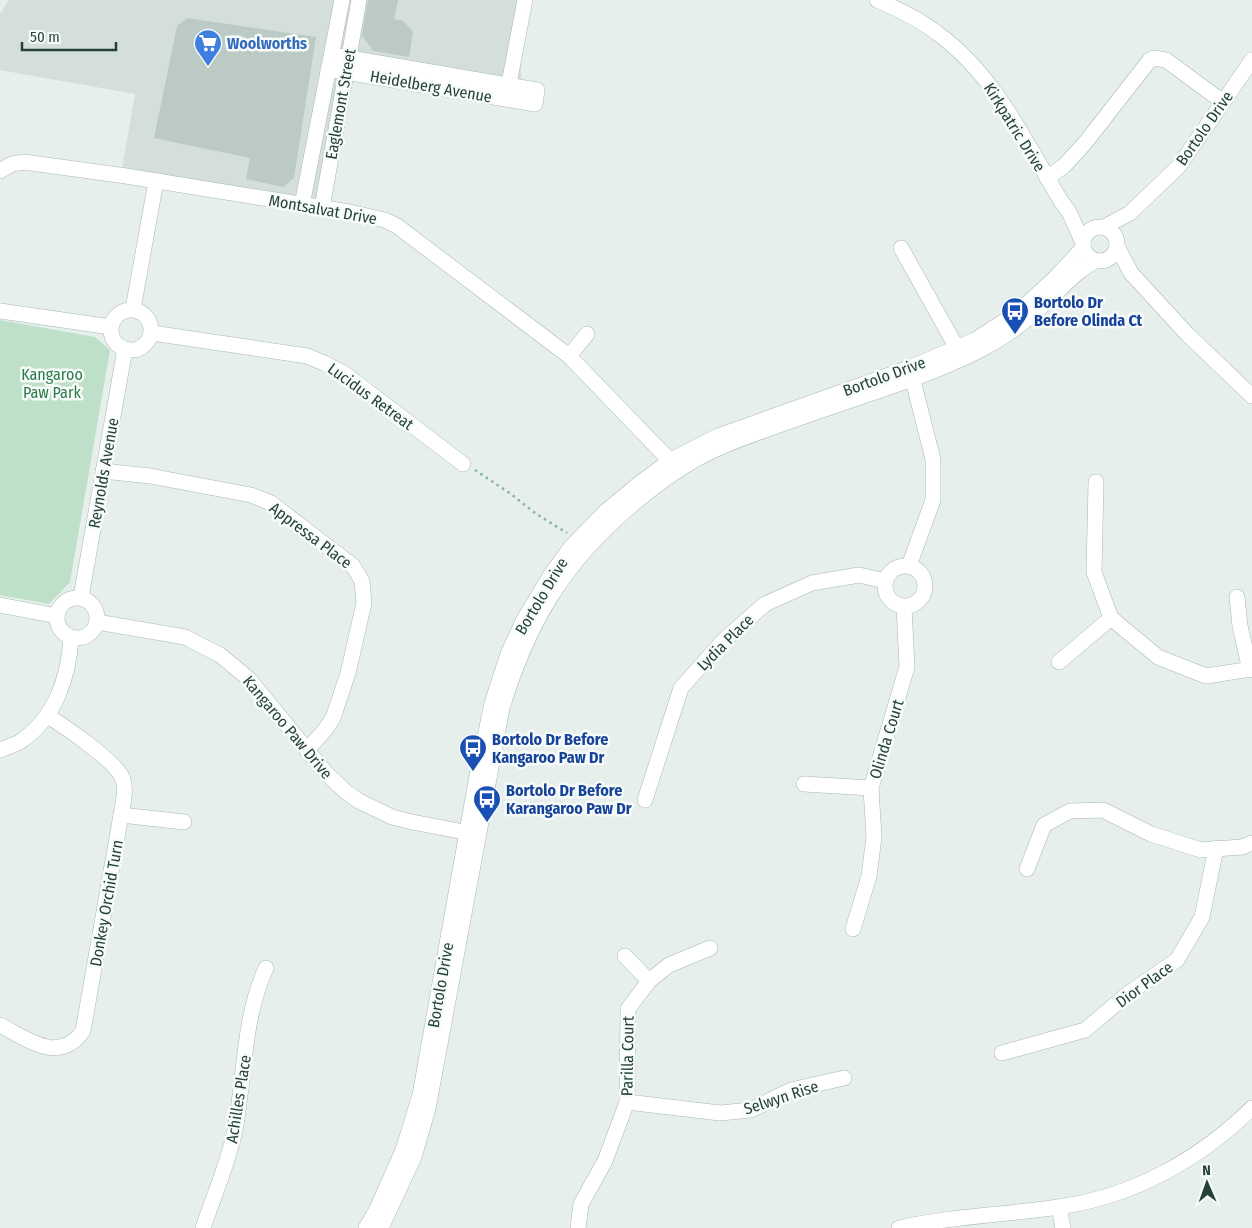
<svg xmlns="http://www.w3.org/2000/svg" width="1252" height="1228" font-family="'Fira Sans Condensed',sans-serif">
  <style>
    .built { fill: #d4dfda }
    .green { fill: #bfe0c8 }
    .building { fill: #bbcac4 }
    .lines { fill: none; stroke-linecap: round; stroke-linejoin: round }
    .minor-casing { stroke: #a8b8b2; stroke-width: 16 }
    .path { stroke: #86b3a5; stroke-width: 2.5; stroke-dasharray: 2.5 4; stroke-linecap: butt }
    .minor { stroke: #fff; stroke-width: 15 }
    .labels { text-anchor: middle; stroke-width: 5; stroke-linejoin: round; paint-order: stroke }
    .shop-label { font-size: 16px; font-weight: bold; fill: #366cbe; stroke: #f7fbf9; text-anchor: start }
    .street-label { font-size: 16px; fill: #24423a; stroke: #f7fbf9 }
    .transit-label { font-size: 16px; font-weight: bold; fill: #164399; stroke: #f7fbf9; text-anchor: start }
    .park-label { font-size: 16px; fill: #2d7a4b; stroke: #f7fbf9 }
  </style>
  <rect width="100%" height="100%" fill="#e6efeb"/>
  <polygon class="built" points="9,0 518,0 522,94 356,63 328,215 120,180 135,94 0,70 0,14"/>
  <polygon class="green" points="0,320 95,337 110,350 70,582 49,604 0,595"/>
  <g class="building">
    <polygon points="368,0 398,0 394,19 403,21 413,31 409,57 373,51 362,35"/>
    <polygon points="187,18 316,37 294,178 283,187 246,179 250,158 154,138 177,26"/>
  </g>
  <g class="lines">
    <g class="minor-casing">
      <g id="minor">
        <path d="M877,0C898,9 919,19 937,33C995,75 1025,141 1061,201L1069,212L1083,243"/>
        <polyline points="328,69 535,104 537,90 332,55"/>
        <polyline points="507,94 525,0"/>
        <polyline points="0,171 12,164 24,162 126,176 349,212 385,220 397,226 569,356 676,467"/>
        <polyline points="1047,178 1064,166 1085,143 1149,61 1154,58 1166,60 1223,102"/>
        <polyline points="302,205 342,0"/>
        <polyline points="322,208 359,0"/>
        <circle cx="1100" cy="244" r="17"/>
        <polyline points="1104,227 1130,213 1179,166 1252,60"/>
        <polyline points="901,248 962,357"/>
        <polyline points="1118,248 1131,273 1187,334 1252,396"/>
        <polyline points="133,309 156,181"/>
        <circle cx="131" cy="330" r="20"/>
        <polyline points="0,311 111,327"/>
        <polyline points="152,333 307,356 324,363 345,374 463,464"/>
        <polyline points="569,356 587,334"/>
        <polyline points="103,471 150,476 251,495 271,503 353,566 362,581 364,603 348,673 333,718 325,730 307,750"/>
        <polyline points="1096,482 1094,572 1111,618 1158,657 1206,676 1252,669"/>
        <circle cx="905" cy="586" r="20"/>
        <polyline points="909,566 933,500 933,459 910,369"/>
        <polyline points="81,597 125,349"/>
        <polyline points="1237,597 1240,626 1250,670"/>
        <circle cx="77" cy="618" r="20"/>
        <polyline points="0,605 57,616"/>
        <polyline points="97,622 185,637 220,655 249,679 326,773 346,792 359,801 392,817 412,822 475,834"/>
        <polyline points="1059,662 1111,618"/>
        <path d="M0,750C7,747 15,745 21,741C55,718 69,677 71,637"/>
        <polyline points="804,784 871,788"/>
        <polyline points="645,800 681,688 723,641 765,604 812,583 859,575 885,581"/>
        <polyline points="121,815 184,822"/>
        <polyline points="1027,869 1044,825 1070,811 1103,810 1151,834 1201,850 1242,847 1252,843"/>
        <polyline points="853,929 869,876 874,837 871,788 907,667 904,607"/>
        <polyline points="625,956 649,981"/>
        <path d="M0,1025C27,1039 59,1065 83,1031L121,815C123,803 127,789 122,777C114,760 65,727 48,716"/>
        <polyline points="1002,1053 1085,1030 1129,993 1177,960 1202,917 1216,848"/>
        <polyline points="627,1102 720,1113 751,1110 791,1090 844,1078"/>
        <polyline points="1059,1207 1063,1228"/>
        <path d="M203,1228C214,1195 228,1164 235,1130C245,1076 243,1018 266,968"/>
        <polyline points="366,1228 377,1209 403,1150 420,1095 477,776 492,703 508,654 523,621 550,576 571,547 605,512 640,483 671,460 718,436 909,368 975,340 1018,312 1054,279 1083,248"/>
        <path d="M381,1228L414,1157L428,1109L502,708C528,623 563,563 632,505C660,481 689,460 723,446C775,425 828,408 881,390C915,378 950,366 982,349C1004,338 1024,323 1042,306C1060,291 1074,272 1095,261"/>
        <polyline points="578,1228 581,1204 605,1161 627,1102 628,1009 649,981 669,965 710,948"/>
        <path d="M899,1228C951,1216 1005,1215 1058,1207C1132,1197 1199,1160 1252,1108"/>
      </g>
    </g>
    <polyline class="path" points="475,470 511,494 535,513 567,533"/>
    <use href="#minor" class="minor"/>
  </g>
  <defs>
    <g id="supermarket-pin" transform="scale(1.4375)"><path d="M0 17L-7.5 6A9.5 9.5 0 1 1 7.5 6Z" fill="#3f7fe0" stroke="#f7fbf9"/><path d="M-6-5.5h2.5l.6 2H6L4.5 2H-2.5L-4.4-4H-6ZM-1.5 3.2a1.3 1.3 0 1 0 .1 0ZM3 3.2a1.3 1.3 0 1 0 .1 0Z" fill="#fff"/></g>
    <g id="bus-pin" transform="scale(1.4375)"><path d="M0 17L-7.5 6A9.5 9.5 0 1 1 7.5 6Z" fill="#1a4fb4" stroke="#f7fbf9"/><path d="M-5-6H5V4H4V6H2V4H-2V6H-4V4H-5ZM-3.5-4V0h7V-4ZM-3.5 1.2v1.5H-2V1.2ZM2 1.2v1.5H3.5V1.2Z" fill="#fff"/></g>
  </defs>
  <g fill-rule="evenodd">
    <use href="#supermarket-pin" x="208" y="43"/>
    <use href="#bus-pin" x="1015" y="311"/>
    <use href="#bus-pin" x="473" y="748"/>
    <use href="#bus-pin" x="487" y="799"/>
  </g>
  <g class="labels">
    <g class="shop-label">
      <text x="227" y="49">Woolworths</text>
    </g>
    <g class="street-label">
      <text transform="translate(431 86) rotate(10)" y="6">Heidelberg Avenue</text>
      <text transform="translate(340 104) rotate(-80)" y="6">Eaglemont Street</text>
      <text transform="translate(1015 127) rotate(58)" y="6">Kirkpatric Drive</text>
      <text transform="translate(1204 128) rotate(-55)" y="6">Bortolo Drive</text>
      <text transform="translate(323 209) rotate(10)" y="6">Montsalvat Drive</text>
      <text transform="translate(884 376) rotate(-20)" y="6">Bortolo Drive</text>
      <text transform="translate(371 396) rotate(36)" y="6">Lucidus Retreat</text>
      <text transform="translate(103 473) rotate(-80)" y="6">Reynolds Avenue</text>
      <text transform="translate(311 535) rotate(37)" y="6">Appressa Place</text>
      <text transform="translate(541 596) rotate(-59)" y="6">Bortolo Drive</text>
      <text transform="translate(725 642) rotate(-45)" y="6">Lydia Place</text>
      <text transform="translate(288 727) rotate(50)" y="6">Kangaroo Paw Drive</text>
      <text transform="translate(886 739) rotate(-73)" y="6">Olinda Court</text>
      <text transform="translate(106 903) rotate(-80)" y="6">Donkey Orchid Turn</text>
      <text transform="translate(1144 984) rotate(-36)" y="6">Dior Place</text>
      <text transform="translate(440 985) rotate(-80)" y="6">Bortolo Drive</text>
      <text transform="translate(627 1056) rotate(-89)" y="6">Parilla Court</text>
      <text transform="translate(781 1097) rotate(-18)" y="6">Selwyn Rise</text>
      <text transform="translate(238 1099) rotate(-81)" y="6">Achilles Place</text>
    </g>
    <g class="transit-label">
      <text x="1034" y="308">Bortolo Dr<tspan x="1034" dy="18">Before Olinda Ct</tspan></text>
      <text x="492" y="745">Bortolo Dr Before<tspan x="492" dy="18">Kangaroo Paw Dr</tspan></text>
      <text x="506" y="796">Bortolo Dr Before<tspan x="506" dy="18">Karangaroo Paw Dr</tspan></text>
    </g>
    <g class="park-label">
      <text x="52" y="380">Kangaroo<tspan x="52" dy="18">Paw Park</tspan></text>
    </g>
  </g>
  <g transform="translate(1207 1183) rotate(358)" stroke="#f7fbf9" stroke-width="4" paint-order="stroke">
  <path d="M0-4L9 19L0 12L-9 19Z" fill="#24423a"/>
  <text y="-8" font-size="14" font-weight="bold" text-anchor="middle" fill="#24423a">N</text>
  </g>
  <path d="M22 42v8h94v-8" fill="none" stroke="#24423a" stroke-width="2.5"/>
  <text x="30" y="42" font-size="15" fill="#24423a" stroke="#f7fbf9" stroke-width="4" paint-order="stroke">50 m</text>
</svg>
